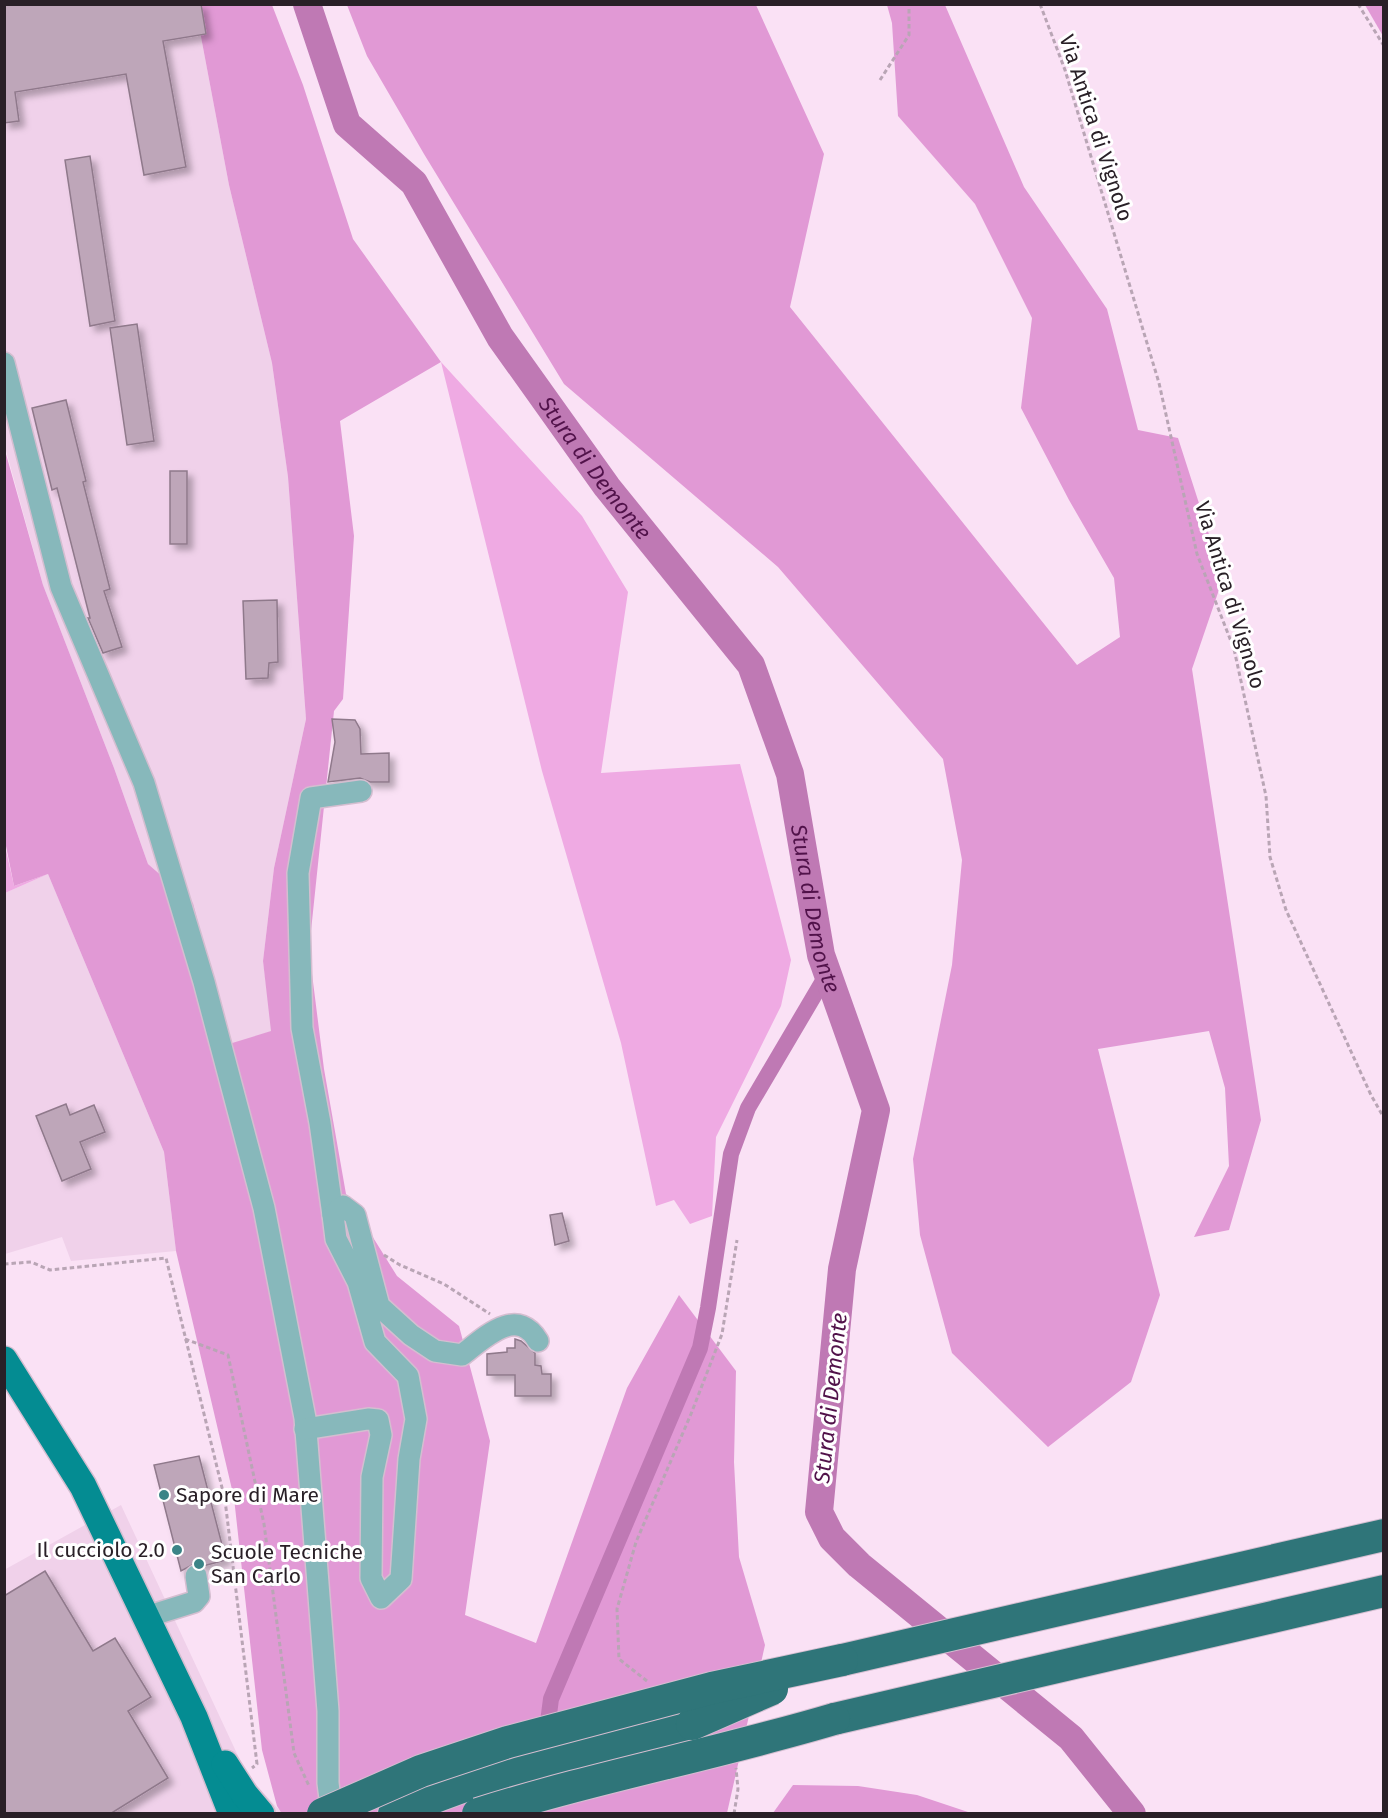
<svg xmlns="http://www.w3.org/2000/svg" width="1388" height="1818" font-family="'Fira Sans',sans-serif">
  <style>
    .built { fill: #f0d1ea }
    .green { fill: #efaae3 }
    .forest { fill: #e199d5 }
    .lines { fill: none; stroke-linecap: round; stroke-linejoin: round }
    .canal { stroke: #bf79b4; stroke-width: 16 }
    .river { stroke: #bf79b4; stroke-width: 28 }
    .building { fill: #bea6b9; stroke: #8f798b; stroke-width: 1.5; filter: url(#shadow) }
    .minor-casing { stroke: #d4bed0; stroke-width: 24 }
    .major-casing { stroke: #d4bed0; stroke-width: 30 }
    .highway-casing { stroke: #d4bed0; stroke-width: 34 }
    .path { stroke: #b9a5b5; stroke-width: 3; stroke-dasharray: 4.5 3; stroke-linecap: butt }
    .minor { stroke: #87b8bb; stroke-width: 21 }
    .major { stroke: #048c92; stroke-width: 27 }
    .highway { stroke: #2f7579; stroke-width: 32 }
    .highway-bridge-casing { stroke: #d4bed0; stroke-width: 34; stroke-linecap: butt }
    .highway-bridge { stroke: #2f7579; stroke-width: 32 }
    .poi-dot { fill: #3b8487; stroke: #fff; stroke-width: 2 }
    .labels { text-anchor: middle; stroke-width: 6; stroke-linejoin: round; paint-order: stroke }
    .street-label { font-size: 21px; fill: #292027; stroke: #fff }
    .poi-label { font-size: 21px; fill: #292027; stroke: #fff; text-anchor: start }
    .water-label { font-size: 22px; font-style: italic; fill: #51124a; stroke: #fff }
  </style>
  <defs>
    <filter id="shadow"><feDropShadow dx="5.5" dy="5.5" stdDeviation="3" flood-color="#0004"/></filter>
  </defs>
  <rect width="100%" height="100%" fill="#fae1f5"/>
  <g class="built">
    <polygon points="4,5 195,5 229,185 272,363 288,477 306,719 274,868 263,961 272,1031 229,1045 193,903 148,864 114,768 43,585 5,447"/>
    <polygon points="48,874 164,1152 176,1251 71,1261 62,1237 5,1254 5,893"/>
    <polygon points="121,1505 247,1775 282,1813 5,1813 4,1570"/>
  </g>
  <g class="green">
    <polygon points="441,362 582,516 628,592 601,773 740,764 791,960 781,1006 716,1137 712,1216 690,1224 674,1200 656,1206 621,1043 542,771"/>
    <polygon points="4,841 14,886 48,874 5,893"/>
  </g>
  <g class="forest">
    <polygon points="195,5 272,5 303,85 353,239 441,362 340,421 354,536 343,699 334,711 309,950 324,1069 346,1194 397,1276 459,1326 490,1441 465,1615 536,1643 627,1388 679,1295 736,1371 734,1462 739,1557 765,1645 727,1813 282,1814 277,1806 262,1750 234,1498 176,1251 164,1152 48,874 14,886 5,841 4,447 43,585 114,768 148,864 193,903 229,1044 271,1031 263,961 274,868 306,719 288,477 272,363 229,185"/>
    <polygon points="347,5 756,5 824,154 790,307 1077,665 1120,637 1114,578 1069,500 1021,408 1032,318 975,204 898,116 892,23 887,5 945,5 1024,187 1107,309 1138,430 1178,438 1223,578 1192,669 1261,1120 1229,1230 1194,1237 1229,1166 1225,1088 1209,1031 1098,1049 1160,1295 1131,1382 1048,1447 952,1353 920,1235 913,1159 952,965 962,860 943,759 778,567 564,384 424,154 367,56"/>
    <polygon points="1365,5 1383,5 1383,36"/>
    <polygon points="793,1785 858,1786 917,1795 971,1813 773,1813"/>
  </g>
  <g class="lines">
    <polyline class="canal" points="546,1737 551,1699 700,1348 708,1308 731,1154 748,1108 827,974"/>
    <path class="river" id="s1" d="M307,4L347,124L414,183L500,337L607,487L751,665L790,774L821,955L876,1110L842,1269L819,1512L832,1538L859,1565L1071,1738L1132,1814"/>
  </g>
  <g class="building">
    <polygon points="4,4 201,4 206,34 163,41 186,167 144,175 126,74 15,92 19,121 4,123"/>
    <polygon points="90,156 115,321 90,326 65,160"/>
    <polygon points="137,324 154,441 127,445 110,328"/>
    <polygon points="66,400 86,481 83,482 110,589 104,591 122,647 103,653 88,618 90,618 57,488 52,490 32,408"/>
    <rect x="170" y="471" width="17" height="73"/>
    <polygon points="277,600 278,662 269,663 268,678 246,679 243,601"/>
    <polygon points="332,719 355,720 360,729 361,754 389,753 389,782 370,782 360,778 328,782 335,742"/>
    <polygon points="66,1104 70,1115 94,1105 105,1132 80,1142 91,1169 62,1181 36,1116"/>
    <polygon points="562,1213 569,1241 555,1245 550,1215"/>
    <polygon points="515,1339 521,1341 535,1353 535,1365 541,1366 542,1374 551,1374 551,1396 515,1396 515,1375 487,1375 487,1354 507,1352 507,1348 515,1348"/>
    <polygon points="199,1456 226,1560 203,1566 194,1564 181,1571 154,1465"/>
    <polygon points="45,1571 93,1651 115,1638 151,1697 128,1711 168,1778 110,1814 4,1814 4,1596"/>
  </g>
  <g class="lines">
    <g class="minor-casing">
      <g id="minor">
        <polyline points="4,363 61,587 144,783 204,982 264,1208 305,1418 328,1711 328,1783 332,1814"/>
        <polyline points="333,1215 320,1123 302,1028 298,873 311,798 361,791"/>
        <path d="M305,1429L368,1419L378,1420L381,1435L372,1477L371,1578L381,1598L401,1579L409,1459L416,1419L408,1376L375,1342L358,1282L336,1239L333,1215L343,1206L355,1215L379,1306L411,1335L435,1351L462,1355C484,1338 517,1305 538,1341"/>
        <polyline points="146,1617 194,1602 199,1596 196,1576"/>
      </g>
    </g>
    <g class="major-casing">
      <g id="major">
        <polyline points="4,1360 83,1486 194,1717 232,1814"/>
        <polyline points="225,1764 245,1795 261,1814"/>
      </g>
    </g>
    <g class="highway-casing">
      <g id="highway">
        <polyline points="842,1660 1384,1535"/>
        <polyline points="834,1719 1384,1591"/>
        <path d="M394,1814C489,1771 591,1749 692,1724"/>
      </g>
    </g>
    <g class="path">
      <polyline points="1040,4 1065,70 1159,383 1197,554 1234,649 1266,796 1270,857 1286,910 1371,1095 1384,1118"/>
      <polyline points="1358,4 1384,46"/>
      <polyline points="880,80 909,35 909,4"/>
      <polyline points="384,1255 400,1265 444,1284 490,1314"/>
      <polyline points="4,1264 31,1262 50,1270 166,1258 225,1500 257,1764 252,1768"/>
      <polyline points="185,1339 228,1355 264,1524 294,1753 309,1786"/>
      <polyline points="647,1681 619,1659 617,1609 636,1542 691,1414 722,1334 737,1240"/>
      <polyline points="734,1814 738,1789 736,1768"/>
    </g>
    <use href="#minor" class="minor"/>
    <use href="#major" class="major"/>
    <use href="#highway" class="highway"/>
    <g class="highway-bridge-casing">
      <g id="highway-bridge">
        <polyline points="692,1724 772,1689"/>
        <polyline points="323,1814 421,1771 508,1742 712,1688 842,1660"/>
        <path d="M478,1814C595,1777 716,1754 834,1719"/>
      </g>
    </g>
    <use href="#highway-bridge" class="highway-bridge"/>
  </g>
  <g class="poi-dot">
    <circle cx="164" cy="1495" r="6"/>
    <circle cx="177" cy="1550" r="6"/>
    <circle cx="199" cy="1564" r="6"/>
  </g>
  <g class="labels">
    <g class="street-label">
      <text transform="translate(1096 128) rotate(72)" y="7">Via Antica di Vignolo</text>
      <text transform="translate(1230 595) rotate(73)" y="7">Via Antica di Vignolo</text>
    </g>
    <g class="poi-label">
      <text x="176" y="1502">Sapore di Mare</text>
      <text x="165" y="1557" text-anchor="end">Il cucciolo 2.0</text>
      <text x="211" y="1559">Scuole Tecniche<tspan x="211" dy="24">San Carlo</tspan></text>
    </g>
    <g class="water-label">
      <text dy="8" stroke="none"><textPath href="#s1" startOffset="554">Stura di Demonte</textPath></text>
      <text dy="8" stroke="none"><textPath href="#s1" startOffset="1058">Stura di Demonte</textPath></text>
      <text transform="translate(830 1398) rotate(-84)" y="8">Stura di Demonte</text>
    </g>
  </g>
  <rect width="1388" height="1818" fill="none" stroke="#292027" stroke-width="12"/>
</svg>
